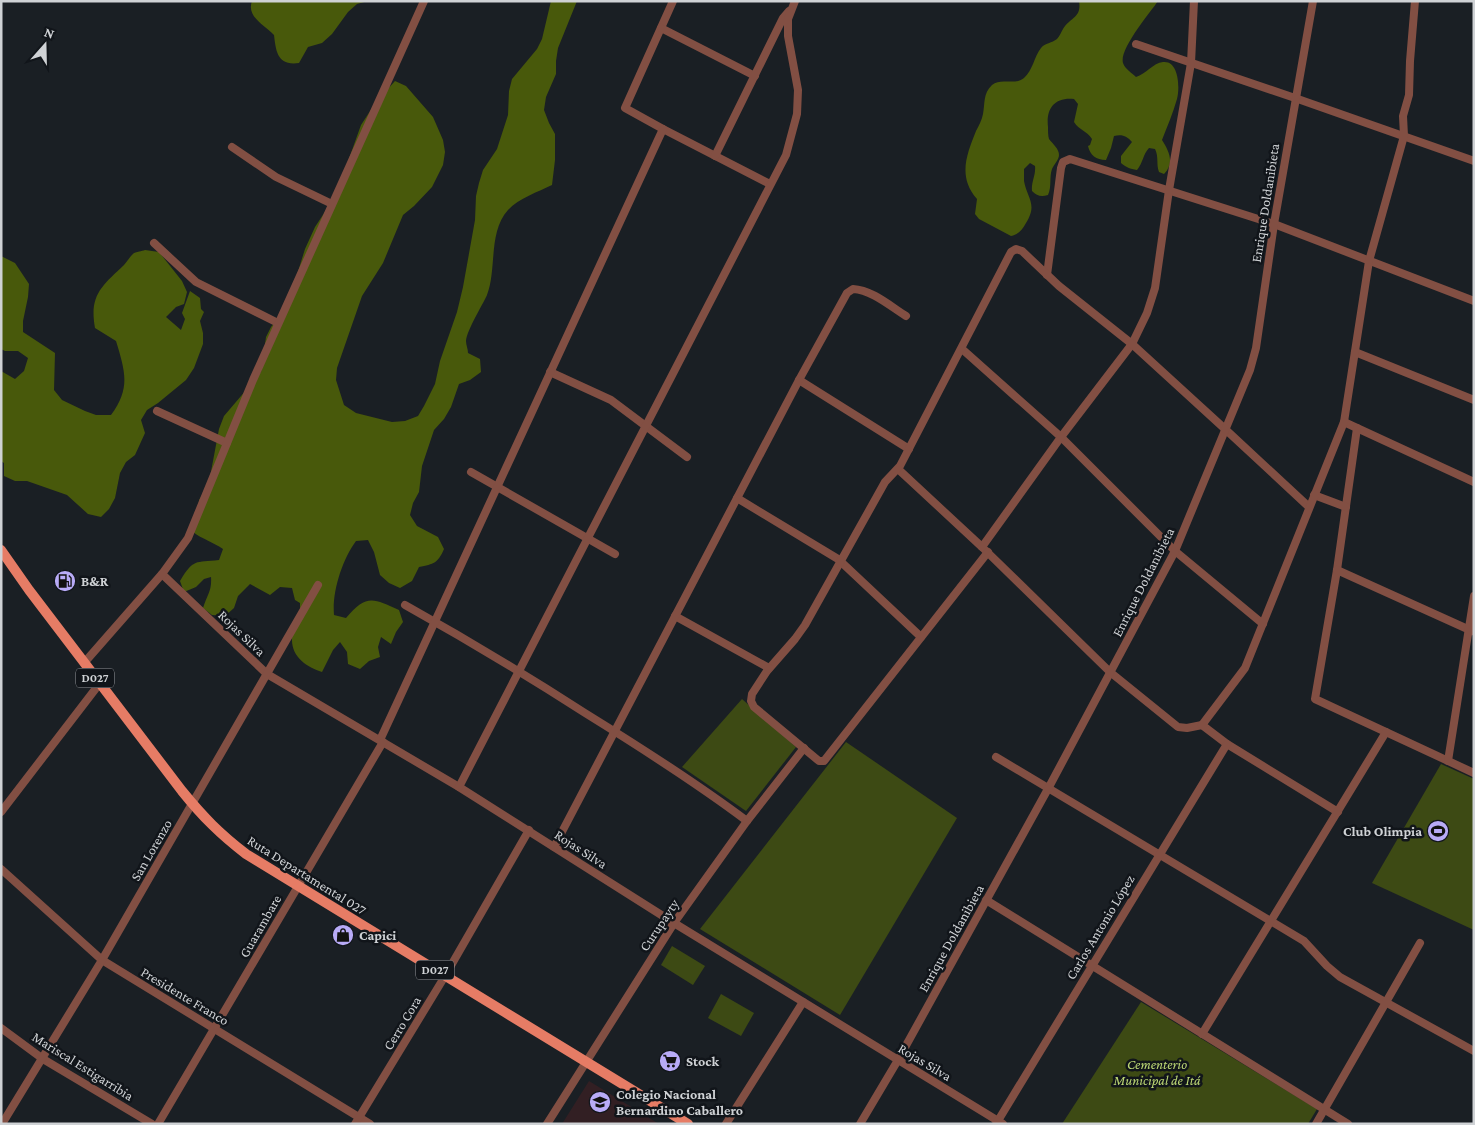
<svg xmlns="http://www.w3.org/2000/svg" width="1475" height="1125" font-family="'Crimson Pro',serif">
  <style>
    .industrial { fill: #321f23 }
    .green { fill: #3d4a14 }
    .forest { fill: #48590b }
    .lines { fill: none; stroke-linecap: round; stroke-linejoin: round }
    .minor { stroke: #824f43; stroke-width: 8 }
    .major { stroke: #e67c65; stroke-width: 10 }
    .labels { text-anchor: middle; stroke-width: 5; stroke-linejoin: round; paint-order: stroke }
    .shield { fill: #11151a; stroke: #96999d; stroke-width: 1 }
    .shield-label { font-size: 12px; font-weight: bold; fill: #cfd2d5 }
    .street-label { font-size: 14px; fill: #cfd2d5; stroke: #11151a }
    .poi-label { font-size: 14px; font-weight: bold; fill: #cfd2d5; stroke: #11151a; text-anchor: start }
    .park-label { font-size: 14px; font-style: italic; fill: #bcd774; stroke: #11151a }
  </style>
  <rect width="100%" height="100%" fill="#1a1f24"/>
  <polygon class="industrial" points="589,1081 659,1124 562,1124"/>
  <g class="green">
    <polygon points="742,699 796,747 746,811 682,767"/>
    <polygon points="846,742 957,818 840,1015 700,929"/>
    <polygon points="1441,764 1474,779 1474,930 1372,883"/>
    <polygon points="672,946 705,966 693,985 661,965"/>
    <polygon points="721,994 754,1013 741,1036 708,1018"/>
    <polygon points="1141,1002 1317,1109 1308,1124 1062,1124"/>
  </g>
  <g class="forest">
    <path d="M252,1H368L357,4L348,12L332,34L322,43L308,47L299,63C277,66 276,51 274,35C265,25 246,17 252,1Z"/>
    <path d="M551,1H577L558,48L556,61V74L546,97L544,110L549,123L555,134V160L552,185C538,192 519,198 508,210C488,232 497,269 487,295C482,306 467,330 466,341C466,345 468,349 468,353L480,359L481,372L470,380L459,384L451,407L444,419L434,430L422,466L419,492L413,503L410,515L417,526L438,537L444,549C438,563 434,564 419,567L412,581L400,588L389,583L380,575L374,552L368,540L356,541C342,560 332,592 334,615L346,618C366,594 373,598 399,610L403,622L396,632L391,644L381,637L378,647L380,657L369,661L360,669L348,664L347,652L340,642L333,650L322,672C307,667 291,657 292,638C293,631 298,623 300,615C300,611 300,607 300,603L295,600L292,588L280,587L270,595L250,584L238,596L234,608L225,616L212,615L203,608C207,595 212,591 211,577L204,579L196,587L184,592L180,581C194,558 195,563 219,560L223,549C213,542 202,539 193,532L198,521L199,500L206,489L210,477L219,429L224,416L247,389L253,380L261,372L266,337L271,327L287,307L305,249L315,227L336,195L361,125L376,102L395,81L406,86L433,117L443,140L445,152L443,165L432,187L414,206L403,215L383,263L362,296L337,368L336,380L344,405L356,413L392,422L405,421L418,416L424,406L435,384L440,361L457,312L463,287L475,220L476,196L479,183L483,170L497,149L508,115L509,91L512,79L537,49L542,39Z"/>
    <path d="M1079,1H1158C1150,13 1119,49 1123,63C1125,69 1132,73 1136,77C1146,74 1153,63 1163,62C1179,60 1180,88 1177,99C1173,113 1167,127 1162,140C1169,151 1175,163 1164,174L1159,172C1156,164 1159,157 1155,149L1149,148C1143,154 1143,163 1137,170C1130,169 1126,167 1121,163V156L1132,142C1127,136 1122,134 1114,136L1111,148L1106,160C1096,160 1090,155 1088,146L1090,145L1092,139C1087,131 1079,130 1074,122L1078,104L1074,99C1054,97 1046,109 1048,127C1048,131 1048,136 1049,139C1053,144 1059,149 1059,155C1059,160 1054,164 1052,169C1049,178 1052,186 1048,195C1041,197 1037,196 1032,191C1031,182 1036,175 1035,166L1030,163L1024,169C1024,172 1024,177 1024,181C1027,198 1038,204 1026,223C1022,230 1019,234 1011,236L979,219L975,214L977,199C958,177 966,156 976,131C979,125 982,120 983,114C985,104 983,93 992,85C1001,77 1015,86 1024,78C1033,70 1034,57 1041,48C1045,43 1052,43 1057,39C1060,36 1061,32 1063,29C1070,17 1082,18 1079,1Z"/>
    <path d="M145,250L159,252L182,281L187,292L184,304L176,307L166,317L181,330L185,319L182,313L190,291L200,298L201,309L204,312L200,321L203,333V344L194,368L186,380L158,403L147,410L141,420L145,433L135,455L126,462L120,473L115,498L109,509L101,517L88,514L67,495L27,481H15L4,476V463L1,461V371L15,379L24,371L28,358L18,351H5L1,349V256L15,263L29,284L28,297L23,321V332L55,353L54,390L62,400L85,411L96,415H111C131,388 125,371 116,341L95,328C89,295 102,286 124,265C127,262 130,256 134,253C136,252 142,251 145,250Z"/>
  </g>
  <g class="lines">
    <g class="minor">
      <polyline points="673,1 625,108 663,129 770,184"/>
      <polyline points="661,28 755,76"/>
      <polyline points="1136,44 1295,98 1474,161"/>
      <polyline points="232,147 276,177 332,204"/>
      <polyline points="715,156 783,18 789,11"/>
      <polyline points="154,243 196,282 278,323"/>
      <polyline points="1047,275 1061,168 1063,162 1070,159 1274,224 1474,301"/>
      <polyline points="962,349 1061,437 1175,551 1263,624"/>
      <polyline points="1355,352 1474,400"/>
      <polyline points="550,372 611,400 687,457"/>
      <polyline points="799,380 909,449"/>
      <polyline points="157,411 227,443"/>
      <polyline points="1344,422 1474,482"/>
      <polyline points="1357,428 1337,570 1315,699 1474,773"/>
      <polyline points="898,469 982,547 1110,672 1178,727 1187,728 1202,725"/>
      <polyline points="471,472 615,554"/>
      <polyline points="1314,495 1346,507"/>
      <polyline points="737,498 838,559 921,637"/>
      <polyline points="982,547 1061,437 1132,344 1147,313 1155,288 1169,190 1191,63 1194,1"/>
      <polyline points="988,552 824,761 819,761 754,707 751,701 752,694 767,671 795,639 805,625 885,482 900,466 1011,252 1016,249 1022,251 1059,286 1132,344 1225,429 1309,507"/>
      <polyline points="1337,570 1472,631"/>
      <polyline points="162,574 267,674 459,787 674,923 1003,1124"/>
      <path d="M405,605C466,639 526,675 585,713C640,747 695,782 747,821"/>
      <polyline points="675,616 769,668"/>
      <polyline points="84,663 162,574 188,538 253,380 424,1"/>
      <polyline points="380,740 663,129"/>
      <polyline points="996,757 1304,941 1327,966 1340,977 1474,1051"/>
      <polyline points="1448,761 1474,596"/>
      <polyline points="459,787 786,155 797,114 798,90 788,36 788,19 795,1"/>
      <polyline points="1,812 100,683"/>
      <polyline points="1338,812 1227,744 1202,725 1245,668 1344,422 1369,261 1404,136 1403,116 1409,95 1410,61 1415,1"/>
      <path d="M554,847L799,380L847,293L853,289C872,290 890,306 906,316"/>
      <polyline points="1,869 102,960 370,1124"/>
      <polyline points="986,900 1348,1124"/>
      <polyline points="1,1028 43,1059 152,1124"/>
      <polyline points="1202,1034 1386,732"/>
      <polyline points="2,1124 102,960 318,585"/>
      <polyline points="158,1124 383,742"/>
      <polyline points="355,1124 445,976 529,830"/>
      <polyline points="547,1124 674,923 747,821 804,748"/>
      <polyline points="726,1124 803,1002"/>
      <polyline points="860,1124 898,1060 1049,787 1175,551 1250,370 1256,348 1274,224 1313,1"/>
      <polyline points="996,1124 1227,744"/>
      <polyline points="1316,1124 1420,943"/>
    </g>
    <path class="major" d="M1,550L29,590L182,791C203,817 220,834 246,854L688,1124"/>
  </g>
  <defs>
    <g id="fuel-disc" transform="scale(1.125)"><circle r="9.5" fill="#b8abf7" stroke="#11151a"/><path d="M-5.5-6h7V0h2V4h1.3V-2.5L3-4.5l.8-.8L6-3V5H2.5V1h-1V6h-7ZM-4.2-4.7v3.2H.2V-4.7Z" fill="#111"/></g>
    <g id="stadium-disc" transform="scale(1.125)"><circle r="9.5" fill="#b8abf7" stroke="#11151a"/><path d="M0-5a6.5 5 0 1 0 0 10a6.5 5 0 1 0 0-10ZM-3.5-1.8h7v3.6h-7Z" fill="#111"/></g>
    <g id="shop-disc" transform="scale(1.125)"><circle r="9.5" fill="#b8abf7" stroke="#11151a"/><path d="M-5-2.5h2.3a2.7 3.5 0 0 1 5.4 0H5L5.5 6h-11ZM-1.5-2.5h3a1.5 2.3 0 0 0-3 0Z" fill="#111"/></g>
    <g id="supermarket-disc" transform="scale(1.125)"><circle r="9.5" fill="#b8abf7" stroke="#11151a"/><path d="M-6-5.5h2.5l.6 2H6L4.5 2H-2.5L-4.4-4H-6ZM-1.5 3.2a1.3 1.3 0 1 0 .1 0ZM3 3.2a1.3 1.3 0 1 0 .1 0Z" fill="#111"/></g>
    <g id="university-disc" transform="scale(1.125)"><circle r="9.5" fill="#b8abf7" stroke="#11151a"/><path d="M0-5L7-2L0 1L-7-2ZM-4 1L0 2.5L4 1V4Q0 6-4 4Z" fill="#111"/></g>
  </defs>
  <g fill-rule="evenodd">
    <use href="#fuel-disc" x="65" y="581"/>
    <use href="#stadium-disc" x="1438" y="831"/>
    <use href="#shop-disc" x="343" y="935"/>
    <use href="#supermarket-disc" x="670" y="1061"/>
    <use href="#university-disc" x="600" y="1102"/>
  </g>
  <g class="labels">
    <g class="shield">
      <rect x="76" y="668.5" width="38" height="19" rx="4"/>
      <rect x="416" y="960.5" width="38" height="19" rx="4"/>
    </g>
    <g class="shield-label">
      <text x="95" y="682">D027</text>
      <text x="435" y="974">D027</text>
    </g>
    <g class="street-label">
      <text transform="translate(1265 203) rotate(-81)" y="5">Enrique Doldanibieta</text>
      <text transform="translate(1143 582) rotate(-63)" y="5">Enrique Doldanibieta</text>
      <text transform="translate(242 633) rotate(44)" y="5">Rojas Silva</text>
      <text transform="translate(581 849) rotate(33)" y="5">Rojas Silva</text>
      <text transform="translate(151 850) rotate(-60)" y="5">San Lorenzo</text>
      <text transform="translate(307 875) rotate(32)" y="5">Ruta Departamental 027</text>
      <text transform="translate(659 925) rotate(-56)" y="5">Curupayty</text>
      <text transform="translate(260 926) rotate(-60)" y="5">Guarambare</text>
      <text transform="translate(1100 927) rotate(-59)" y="5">Carlos Antonio López</text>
      <text transform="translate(951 938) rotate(-61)" y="5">Enrique Doldanibieta</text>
      <text transform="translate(185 996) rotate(31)" y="5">Presidente Franco</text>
      <text transform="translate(402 1023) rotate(-59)" y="5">Cerro Cora</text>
      <text transform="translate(925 1062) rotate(31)" y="5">Rojas Silva</text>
      <text transform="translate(83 1066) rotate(32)" y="5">Mariscal Estigarribia</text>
    </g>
    <g class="poi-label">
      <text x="81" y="586">B&amp;R</text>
      <text x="1422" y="836" text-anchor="end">Club Olimpia</text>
      <text x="359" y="940">Capici</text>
      <text x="686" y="1066">Stock</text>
      <text x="616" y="1099">Colegio Nacional<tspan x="616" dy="16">Bernardino Caballero</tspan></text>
    </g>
    <g class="park-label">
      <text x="1157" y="1069">Cementerio<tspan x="1157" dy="16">Municipal de Itá</tspan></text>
    </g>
  </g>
  <rect width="1475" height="1125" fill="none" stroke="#cfd2d5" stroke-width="5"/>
  <g transform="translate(45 45) rotate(20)" stroke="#11151a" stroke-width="4" paint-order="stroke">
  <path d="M0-4L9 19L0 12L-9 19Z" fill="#cfd2d5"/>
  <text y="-8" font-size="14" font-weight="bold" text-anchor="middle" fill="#cfd2d5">N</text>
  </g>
</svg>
